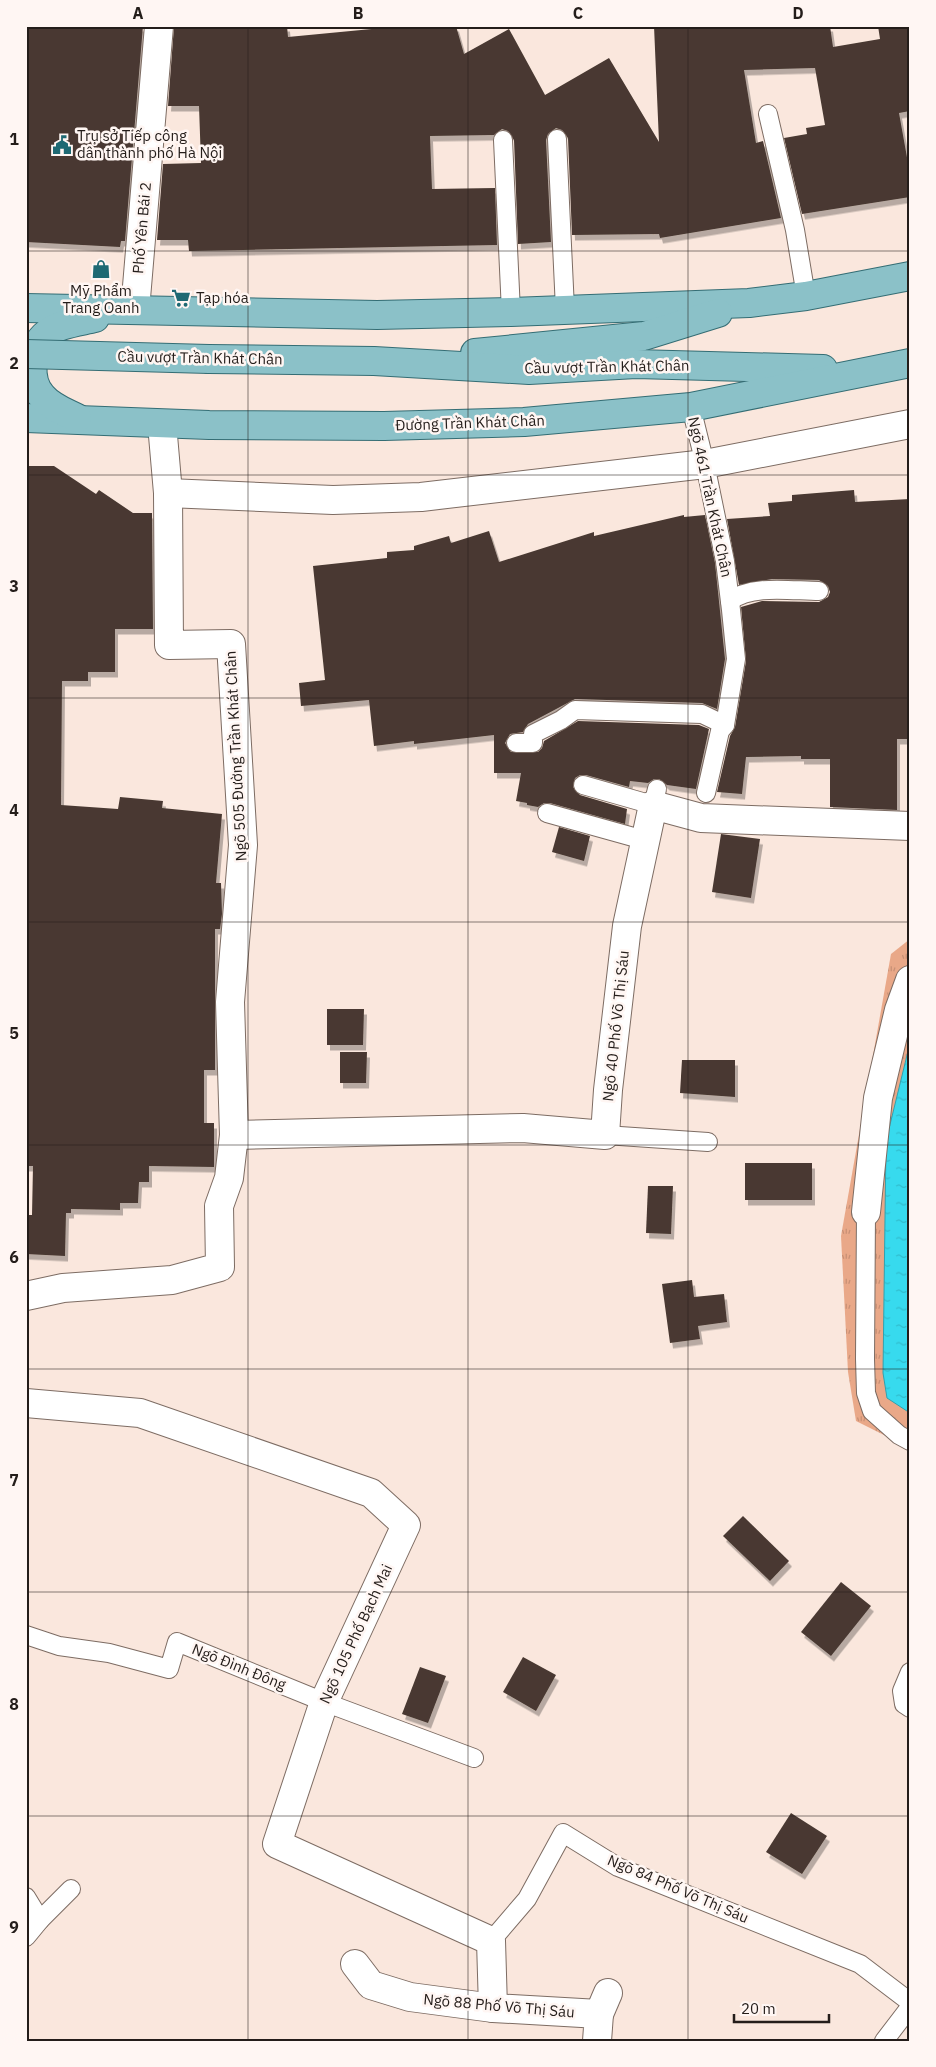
<svg xmlns="http://www.w3.org/2000/svg" width="936" height="2067" font-family="'IBM Plex Sans',sans-serif">
  <style>
    .park { fill: url(#park-tufts) }
    .water { fill: url(#water-ripples); stroke: #31a1ae }
    .building { fill: #483931; filter: url(#shadow) }
    .lines { fill: none; stroke-linecap: round; stroke-linejoin: round }
    .lane-casing { stroke: #7d6c63; stroke-width: 20 }
    .street-casing { stroke: #7d6c63; stroke-width: 30 }
    .primary-casing { stroke: #346d74; stroke-width: 30 }
    .lane { stroke: #fff; stroke-width: 18 }
    .street { stroke: #fff; stroke-width: 28 }
    .primary { stroke: #8bc1c8; stroke-width: 28 }
    .primary-bridge-casing { stroke: #346d74; stroke-width: 30; stroke-linecap: butt }
    .primary-bridge { stroke: #8bc1c8; stroke-width: 28 }
    .grid { fill: none; stroke: #241d1a; stroke-width: 1; stroke-opacity: 0.55 }
    .labels { text-anchor: middle; stroke-width: 5; stroke-linejoin: round; paint-order: stroke }
    .poi-label { font-size: 15px; fill: #241d1a; stroke: #fff6f3; text-anchor: start }
    .street-label { font-size: 15px; fill: #241d1a; stroke: #fff6f3 }
    .neatline { fill: none; stroke: #241d1a; stroke-width: 2 }
    .grid-label { font-size: 16px; text-anchor: middle; font-weight: bold; fill: #241d1a }
  </style>
  <defs>
    <pattern id="park-tufts" width="24" height="20" patternUnits="userSpaceOnUse" patternTransform="scale(1.25)"><rect width="24" height="20" fill="#e9a888"/><path d="M3 7l-1-3M5 7V3M7 7l1-3M15 17l-1-3M17 17v-4M19 17l1-3" fill="none" stroke="#c89075"/></pattern>
    <pattern id="water-ripples" width="26" height="14" patternUnits="userSpaceOnUse" patternTransform="scale(1.25)"><rect width="26" height="14" fill="#37daee"/><path d="M2 4q2-2 4 0t4 0M15 11q2-2 4 0t4 0" fill="none" stroke="#30bbcc"/></pattern>
    <filter id="shadow"><feDropShadow dx="3" dy="5.5" stdDeviation="0" flood-color="#0004"/></filter>
  </defs>
  <rect width="100%" height="100%" fill="#fae7dd"/>
  <polygon class="park" points="910,939 910,1448 856,1421 848,1372 841,1236 891,954"/>
  <polygon class="water" points="910,1043 910,1413 887,1398 883,1373 886,1141"/>
  <g class="building">
    <polygon points="26,26 143,26 125,241 121,241 120,247 26,242"/>
    <polygon points="174,26 287,26 288,37 403,26 456,26 464,54 509,29 545,95 609,58 659,142 654,26 830,26 833,47 880,39 878,26 910,26 910,111 899,113 910,174 910,197 802,214 784,138 807,134 806,128 825,125 815,68 744,70 756,143 763,141 781,218 660,238 659,234 572,235 568,138 562,130 556,128 548,134 546,140 551,242 518,244 514,140 508,131 502,129 494,135 430,136 432,189 495,188 497,245 189,251 188,240 157,240 163,164 201,163 199,106 168,106"/>
    <polygon points="26,466 54,466 96,494 99,490 133,513 152,513 153,629 115,629 115,672 88,672 88,681 62,681 61,805 118,809 120,797 163,801 162,808 222,814 216,883 221,883 222,914 220,929 215,929 215,1070 204,1070 204,1123 214,1123 214,1167 149,1166 149,1182 139,1182 138,1203 120,1203 120,1210 71,1209 71,1213 66,1213 65,1256 26,1254 26,1215 32,1215 33,1166 26,1166"/>
    <polygon points="854,490 855,502 910,499 910,739 897,739 897,810 830,807 830,759 801,759 801,756 746,757 742,794 717,792 730,736 735,727 746,661 741,607 762,601 819,602 828,597 830,592 828,586 819,580 772,579 739,585 727,519 770,516 768,503 792,501 792,495"/>
    <polygon points="684,515 684,517 705,515 715,563 725,659 717,709 702,703 575,699 528,724 523,732 510,734 505,743 511,752 538,752 542,748 544,741 578,721 699,725 709,729 696,789 667,785 659,779 654,779 648,783 630,781 629,787 586,775 580,775 575,778 573,787 580,795 627,809 625,824 550,803 544,803 538,807 527,805 527,803 516,801 521,773 494,773 494,735 414,744 414,741 374,746 369,700 301,706 299,683 325,680 313,566 387,558 387,552 414,550 414,546 449,536 451,543 489,531 499,562 594,532 594,536"/>
    <polygon points="559,827 590,836 584,861 552,852"/>
    <polygon points="721,834 760,839 751,898 712,892"/>
    <polygon points="327,1009 364,1009 363,1045 327,1045"/>
    <polygon points="340,1052 367,1052 366,1083 340,1083"/>
    <polygon points="682,1060 735,1060 735,1097 680,1093"/>
    <rect x="745" y="1163" width="67" height="37"/>
    <polygon points="648,1186 673,1186 671,1234 646,1233"/>
    <polygon points="692,1280 694,1297 724,1294 727,1322 698,1326 700,1339 670,1343 662,1284"/>
    <polygon points="743,1516 789,1561 770,1581 723,1536"/>
    <polygon points="841,1582 871,1606 831,1656 801,1632"/>
    <polygon points="523,1657 556,1675 536,1711 503,1692"/>
    <polygon points="420,1667 446,1676 428,1723 402,1714"/>
    <polygon points="791,1813 827,1836 802,1874 766,1852"/>
  </g>
  <g class="lines">
    <g class="lane-casing">
      <g id="lane">
        <polyline points="768,114 795,230 806,296"/>
        <polyline points="557,139 565,309"/>
        <polyline points="503,140 511,312"/>
        <polyline points="691,407 705,464 725,561 731,610 736,659 725,725 720,731 706,793"/>
        <path d="M730,601C752,584 792,591 819,591"/>
        <polyline points="516,743 533,743 533,734 561,720 575,710 702,714 725,725"/>
        <polyline points="583,785 653,805 657,789"/>
        <polyline points="547,813 644,840"/>
        <polyline points="605,1135 708,1142"/>
        <polyline points="866,1212 865,1359 866,1393 872,1411 899,1435 910,1441"/>
        <polyline points="26,1635 59,1646 109,1653 169,1669 177,1642 324,1702 474,1758"/>
        <polyline points="910,1672 902,1691 904,1704 910,1708"/>
        <polyline points="26,1897 40,1920 71,1889"/>
        <polyline points="26,1937 40,1920"/>
        <polyline points="491,1941 527,1899 563,1833 618,1867 860,1964 910,2002"/>
        <polyline points="884,2041 910,2007"/>
      </g>
    </g>
    <g class="street-casing">
      <g id="street">
        <polyline points="135,310 159,26"/>
        <polyline points="168,493 333,500 421,497 705,464 910,424"/>
        <polyline points="234,1135 523,1128 605,1135 608,1090 627,926 653,805 701,818 910,826"/>
        <polyline points="866,1212 878,1098 899,1010 910,980"/>
        <polyline points="26,1296 63,1288 172,1280 220,1267 219,1206 229,1178 234,1135 230,1002 243,845 231,644 169,645 168,493 162,424"/>
        <polyline points="26,1403 140,1413 371,1493 406,1525 324,1702 277,1844 491,1941 493,2008"/>
        <polyline points="355,1964 371,1985 410,1997 493,2008 599,2014 597,2041"/>
        <polyline points="599,2014 608,1993"/>
      </g>
    </g>
    <g class="primary-casing">
      <g id="primary">
        <polyline points="26,308 377,315 511,312 749,303 806,296 910,276"/>
        <polyline points="475,353 644,336 718,313"/>
        <polyline points="209,359 374,361 529,370 636,364 823,369"/>
        <polyline points="26,418 209,425 384,426 524,422 691,407 910,363"/>
        <path d="M77,418C65,412 51,407 42,396C28,381 30,350 44,336C56,324 79,322 95,318"/>
      </g>
    </g>
    <use href="#lane" class="lane"/>
    <use href="#street" class="street"/>
    <use href="#primary" class="primary"/>
    <g class="primary-bridge-casing">
      <polyline id="primary-bridge" points="26,354 209,359"/>
    </g>
    <use href="#primary-bridge" class="primary-bridge"/>
  </g>
  <path class="grid" d="M248,26V2041M468,26V2041M688,26V2041M26,251H910M26,475H910M26,698H910M26,922H910M26,1145H910M26,1369H910M26,1592H910M26,1816H910"/>
  <defs>
    <g id="civic-bare" transform="scale(1.5)"><path d="M-.6-6.5H3V-4.5H.6V-3L4-1V1h2V6H-6V1h2V-1L-.6-3ZM-1.2 2.5V6h2.4V2.5Z" fill="#1e6973" stroke="#fff6f3" stroke-width="2.5" paint-order="stroke"/></g>
    <g id="shop-bare" transform="scale(1.5)"><path d="M-5-2.5h2.3a2.7 3.5 0 0 1 5.4 0H5L5.5 6h-11ZM-1.5-2.5h3a1.5 2.3 0 0 0-3 0Z" fill="#1e6973" stroke="#fff6f3" stroke-width="2.5" paint-order="stroke"/></g>
    <g id="supermarket-bare" transform="scale(1.5)"><path d="M-6-5.5h2.5l.6 2H6L4.5 2H-2.5L-4.4-4H-6ZM-1.5 3.2a1.3 1.3 0 1 0 .1 0ZM3 3.2a1.3 1.3 0 1 0 .1 0Z" fill="#1e6973" stroke="#fff6f3" stroke-width="2.5" paint-order="stroke"/></g>
  </defs>
  <g fill-rule="evenodd">
    <use href="#civic-bare" x="62" y="145"/>
    <use href="#shop-bare" x="101" y="269"/>
    <use href="#supermarket-bare" x="181" y="298"/>
  </g>
  <g class="labels">
    <g class="poi-label">
      <text x="77" y="141">Trụ sở Tiếp công<tspan x="77" dy="17">dân thành phố Hà Nội</tspan></text>
      <text x="101" y="296" text-anchor="middle">Mỹ Phẩm<tspan x="101" dy="17">Trang Oanh</tspan></text>
      <text x="196" y="303">Tạp hóa</text>
    </g>
    <g class="street-label">
      <text transform="translate(142 228) rotate(-85)" y="5">Phố Yên Bái 2</text>
      <text transform="translate(200 358) rotate(1)" y="5">Cầu vượt Trần Khát Chân</text>
      <text transform="translate(607 367) rotate(-1)" y="5">Cầu vượt Trần Khát Chân</text>
      <text transform="translate(470 423) rotate(-2)" y="5">Đường Trần Khát Chân</text>
      <text transform="translate(710 497) rotate(78)" y="5">Ngõ 461 Trần Khát Chân</text>
      <text transform="translate(236 756) rotate(-93)" y="5">Ngõ 505 Đường Trần Khát Chân</text>
      <text transform="translate(616 1026) rotate(-84)" y="5">Ngõ 40 Phố Võ Thị Sáu</text>
      <text transform="translate(356 1634) rotate(-65)" y="5">Ngõ 105 Phố Bạch Mai</text>
      <text transform="translate(239 1667) rotate(22)" y="5">Ngõ Đình Đông</text>
      <text transform="translate(678 1889) rotate(23)" y="5">Ngõ 84 Phố Võ Thị Sáu</text>
      <text transform="translate(499 2006) rotate(5)" y="5">Ngõ 88 Phố Võ Thị Sáu</text>
    </g>
  </g>
  <rect width="936" height="2067" fill="none" stroke="#fff6f3" stroke-width="55"/>
  <path d="M734 2014v8h95v-8" fill="none" stroke="#241d1a" stroke-width="2.5"/>
  <text x="741" y="2014" font-size="15" fill="#241d1a" stroke="#fff6f3" stroke-width="4" paint-order="stroke">20 m</text>
  <rect x="28" y="28" width="880" height="2012" class="neatline"/>
  <g class="grid-label">
    <text x="138" y="19">A</text>
    <text x="358" y="19">B</text>
    <text x="578" y="19">C</text>
    <text x="798" y="19">D</text>
    <text x="14" y="145">1</text>
    <text x="14" y="369">2</text>
    <text x="14" y="592">3</text>
    <text x="14" y="816">4</text>
    <text x="14" y="1039">5</text>
    <text x="14" y="1263">6</text>
    <text x="14" y="1486">7</text>
    <text x="14" y="1710">8</text>
    <text x="14" y="1933">9</text>
  </g>
</svg>
